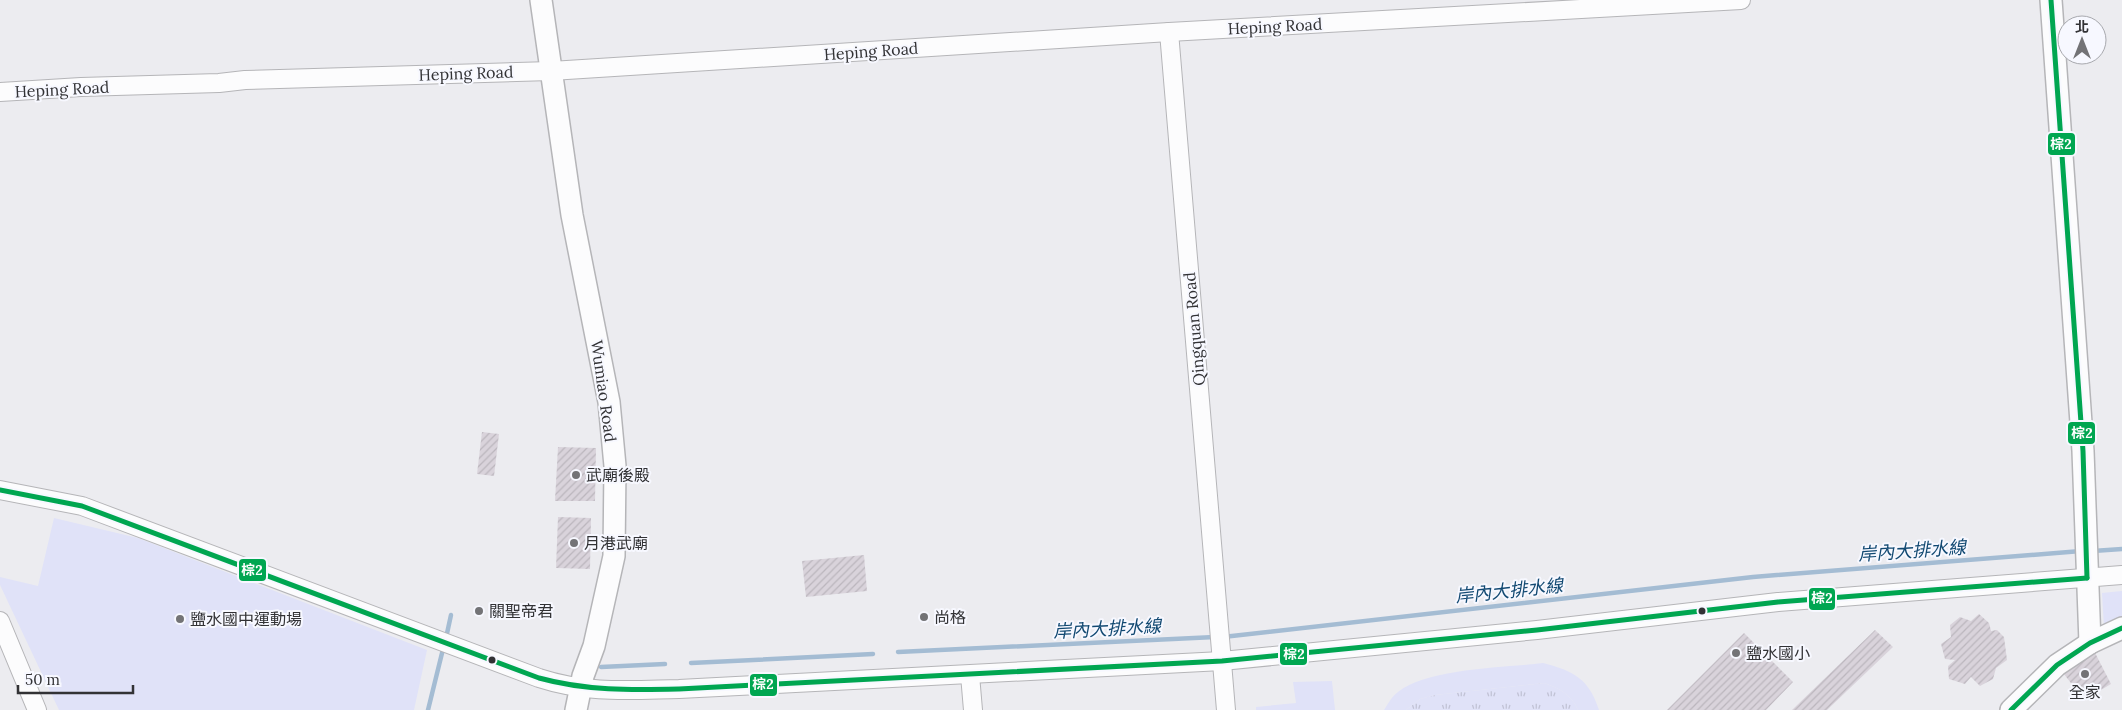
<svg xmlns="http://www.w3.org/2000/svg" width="2122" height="710" font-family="Lora,'Noto Sans TC',serif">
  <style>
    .grass { fill: url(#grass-tufts) }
    .park { fill: #e0e2f8 }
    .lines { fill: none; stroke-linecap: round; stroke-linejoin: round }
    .stream { stroke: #a4bcd3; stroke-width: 4.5 }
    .building { fill: url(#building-hatch) }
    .minor-casing { stroke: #b5b5b8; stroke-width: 20 }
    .tertiary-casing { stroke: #b5b5b8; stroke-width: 24 }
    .minor { stroke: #fcfcfd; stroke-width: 18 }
    .tertiary { stroke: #fcfcfd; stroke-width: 21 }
    .bus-1-casing { stroke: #f7f8ff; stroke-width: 9 }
    .bus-1 { stroke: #00a651; stroke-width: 5 }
    .poi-dot { fill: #737376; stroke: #f7f8ff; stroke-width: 2 }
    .bus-dot { fill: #323235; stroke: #f7f8ff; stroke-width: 2 }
    .labels { text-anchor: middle; stroke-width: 4; stroke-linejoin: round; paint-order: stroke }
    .street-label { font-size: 16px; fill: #323235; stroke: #f7f8ff }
    .poi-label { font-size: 16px; fill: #323235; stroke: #f7f8ff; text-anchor: start }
    .water-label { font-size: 18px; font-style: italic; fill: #124972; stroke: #f7f8ff }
    .line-badge { stroke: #f7f8ff; stroke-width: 2 }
    .badge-label { font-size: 14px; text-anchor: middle; font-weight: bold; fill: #fff }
  </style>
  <defs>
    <pattern id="grass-tufts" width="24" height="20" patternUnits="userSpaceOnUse" patternTransform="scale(1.25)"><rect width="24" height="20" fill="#e0e2f8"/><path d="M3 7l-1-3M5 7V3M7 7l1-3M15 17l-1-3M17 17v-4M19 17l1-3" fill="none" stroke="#c1c2d5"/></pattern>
    <pattern id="building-hatch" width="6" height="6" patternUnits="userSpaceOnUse" patternTransform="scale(1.25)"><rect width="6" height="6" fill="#d9d3db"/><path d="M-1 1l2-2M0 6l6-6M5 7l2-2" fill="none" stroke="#bbb6bd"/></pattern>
  </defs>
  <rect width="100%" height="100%" fill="#ececf0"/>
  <path class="grass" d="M1544,683C1559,688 1572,695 1578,710H1406L1420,699L1435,695Z"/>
  <g class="park">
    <polygon points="54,518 138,538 427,650 414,710 59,710 0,585 0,577 38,586"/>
    <polygon points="2122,591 2122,619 2104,627 2102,593"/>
    <path d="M1543,663C1574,671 1589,679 1599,710H1578C1572,695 1559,688 1544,683L1435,695L1420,699L1406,710H1384C1388,704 1392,696 1398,692C1428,668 1504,668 1543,663Z"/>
    <polygon points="1332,681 1335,710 1256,710 1256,707 1296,703 1293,682"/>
  </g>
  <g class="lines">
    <g class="stream">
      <polyline points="2093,551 2122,549"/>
      <polyline points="1223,637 1753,577 2081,551"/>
      <polyline points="446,638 451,615"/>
      <polyline points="898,652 1215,637"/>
      <polyline points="691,663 873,654"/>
      <polyline points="601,667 665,664"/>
      <polyline points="428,710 444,645"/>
    </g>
  </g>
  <g class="building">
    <polygon points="482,432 499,434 494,476 477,474"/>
    <polygon points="558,447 596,448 595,501 555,501"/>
    <polygon points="558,517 591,518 590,569 556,568"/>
    <polygon points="864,555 867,591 806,597 802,561"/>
    <circle cx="479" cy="610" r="5"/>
    <polygon points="1979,614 1989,623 1991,631 1997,630 2004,637 2007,660 1996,668 1993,679 1980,686 1971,677 1965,684 1949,679 1948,666 1955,660 1945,659 1941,644 1951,637 1950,625 1960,617 1971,621"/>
    <polygon points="1875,630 1893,647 1827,710 1792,710"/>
    <polygon points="1744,633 1793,682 1766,710 1667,710"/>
    <polygon points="2090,643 2111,684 2084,700 2057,665"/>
  </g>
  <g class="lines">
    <g class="minor-casing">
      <g id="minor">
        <polyline points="1169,32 1226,710"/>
        <polyline points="0,92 81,87 219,83 245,80 551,71 1169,32 1741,0"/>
        <path d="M0,490L82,506L539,678C588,694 629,690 679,689L1222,661L1537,630L1778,602L2122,575"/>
        <polyline points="0,621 37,710"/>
        <polyline points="970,675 973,710"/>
      </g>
    </g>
    <g class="tertiary-casing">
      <g id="tertiary">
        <polyline points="541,0 572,215 609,402 615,466 614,556 594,646 583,676 576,710"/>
        <polyline points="2051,0 2083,451 2090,643"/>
        <polyline points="2011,710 2057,665 2090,643 2122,628"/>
      </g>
    </g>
    <use href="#minor" class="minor"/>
    <use href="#tertiary" class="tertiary"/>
    <g class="bus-1-casing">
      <g id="bus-1">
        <polyline points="2051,0 2083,451 2087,578"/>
        <path d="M0,490L82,506L539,678C586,691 631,690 679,689L1222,661L1537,630L1778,602L2087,578"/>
        <polyline points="2011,710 2057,665 2090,643 2122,628"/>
      </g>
    </g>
    <use href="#bus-1" class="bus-1"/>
  </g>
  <g class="poi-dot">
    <circle cx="576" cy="475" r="5"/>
    <circle cx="574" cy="543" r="5"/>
    <circle cx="479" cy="611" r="5"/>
    <circle cx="924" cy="617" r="5"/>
    <circle cx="180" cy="619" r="5"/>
    <circle cx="1736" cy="653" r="5"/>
    <circle cx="2085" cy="674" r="5"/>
  </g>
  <g class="bus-dot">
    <circle cx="1702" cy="611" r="4.5"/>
    <circle cx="492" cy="660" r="4.5"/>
  </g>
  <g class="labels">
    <g class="street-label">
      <text transform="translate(1275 26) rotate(-3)" y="6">Heping Road</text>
      <text transform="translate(871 51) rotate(-4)" y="6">Heping Road</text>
      <text transform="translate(466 73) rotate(-2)" y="6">Heping Road</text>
      <text transform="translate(62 89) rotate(-3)" y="6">Heping Road</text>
      <text transform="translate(1194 329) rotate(-95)" y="6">Qingquan Road</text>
      <text transform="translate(604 391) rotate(82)" y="6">Wumiao Road</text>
    </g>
    <g class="poi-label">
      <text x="586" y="481">武廟後殿</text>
      <text x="584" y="549">月港武廟</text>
      <text x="489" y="617">關聖帝君</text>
      <text x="934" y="623">尚格</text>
      <text x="190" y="625">鹽水國中運動場</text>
      <text x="1746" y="659">鹽水國小</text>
      <text x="2085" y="698" text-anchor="middle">全家</text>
    </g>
    <g class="water-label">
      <text transform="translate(1912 551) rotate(-4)" y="6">岸內大排水線</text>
      <text transform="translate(1509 591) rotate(-6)" y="6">岸內大排水線</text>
      <text transform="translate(1107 629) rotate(-3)" y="6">岸內大排水線</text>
    </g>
  </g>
  <g class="line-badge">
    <rect x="2047" y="132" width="29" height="24" rx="5" fill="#00a651"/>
    <rect x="2067" y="421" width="29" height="24" rx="5" fill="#00a651"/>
    <rect x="238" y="558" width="29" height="24" rx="5" fill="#00a651"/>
    <rect x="1808" y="587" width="28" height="24" rx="5" fill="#00a651"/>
    <rect x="1279" y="642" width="29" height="24" rx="5" fill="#00a651"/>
    <rect x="749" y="673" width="29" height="24" rx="5" fill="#00a651"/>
  </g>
  <g class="badge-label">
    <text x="2061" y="149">棕2</text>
    <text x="2082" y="438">棕2</text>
    <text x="252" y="575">棕2</text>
    <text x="1822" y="603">棕2</text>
    <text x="1294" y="659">棕2</text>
    <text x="763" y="689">棕2</text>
  </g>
  <g transform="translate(2082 40)"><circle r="24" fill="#f7f8ff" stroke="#a8a9ae"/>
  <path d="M0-4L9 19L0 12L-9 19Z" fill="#737376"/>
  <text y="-8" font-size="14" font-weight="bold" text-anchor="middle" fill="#323235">北</text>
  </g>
  <path d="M18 685v8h115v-8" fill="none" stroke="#323235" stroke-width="2.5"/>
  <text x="25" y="685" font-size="15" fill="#323235" stroke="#f7f8ff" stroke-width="4" paint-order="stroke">50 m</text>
</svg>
